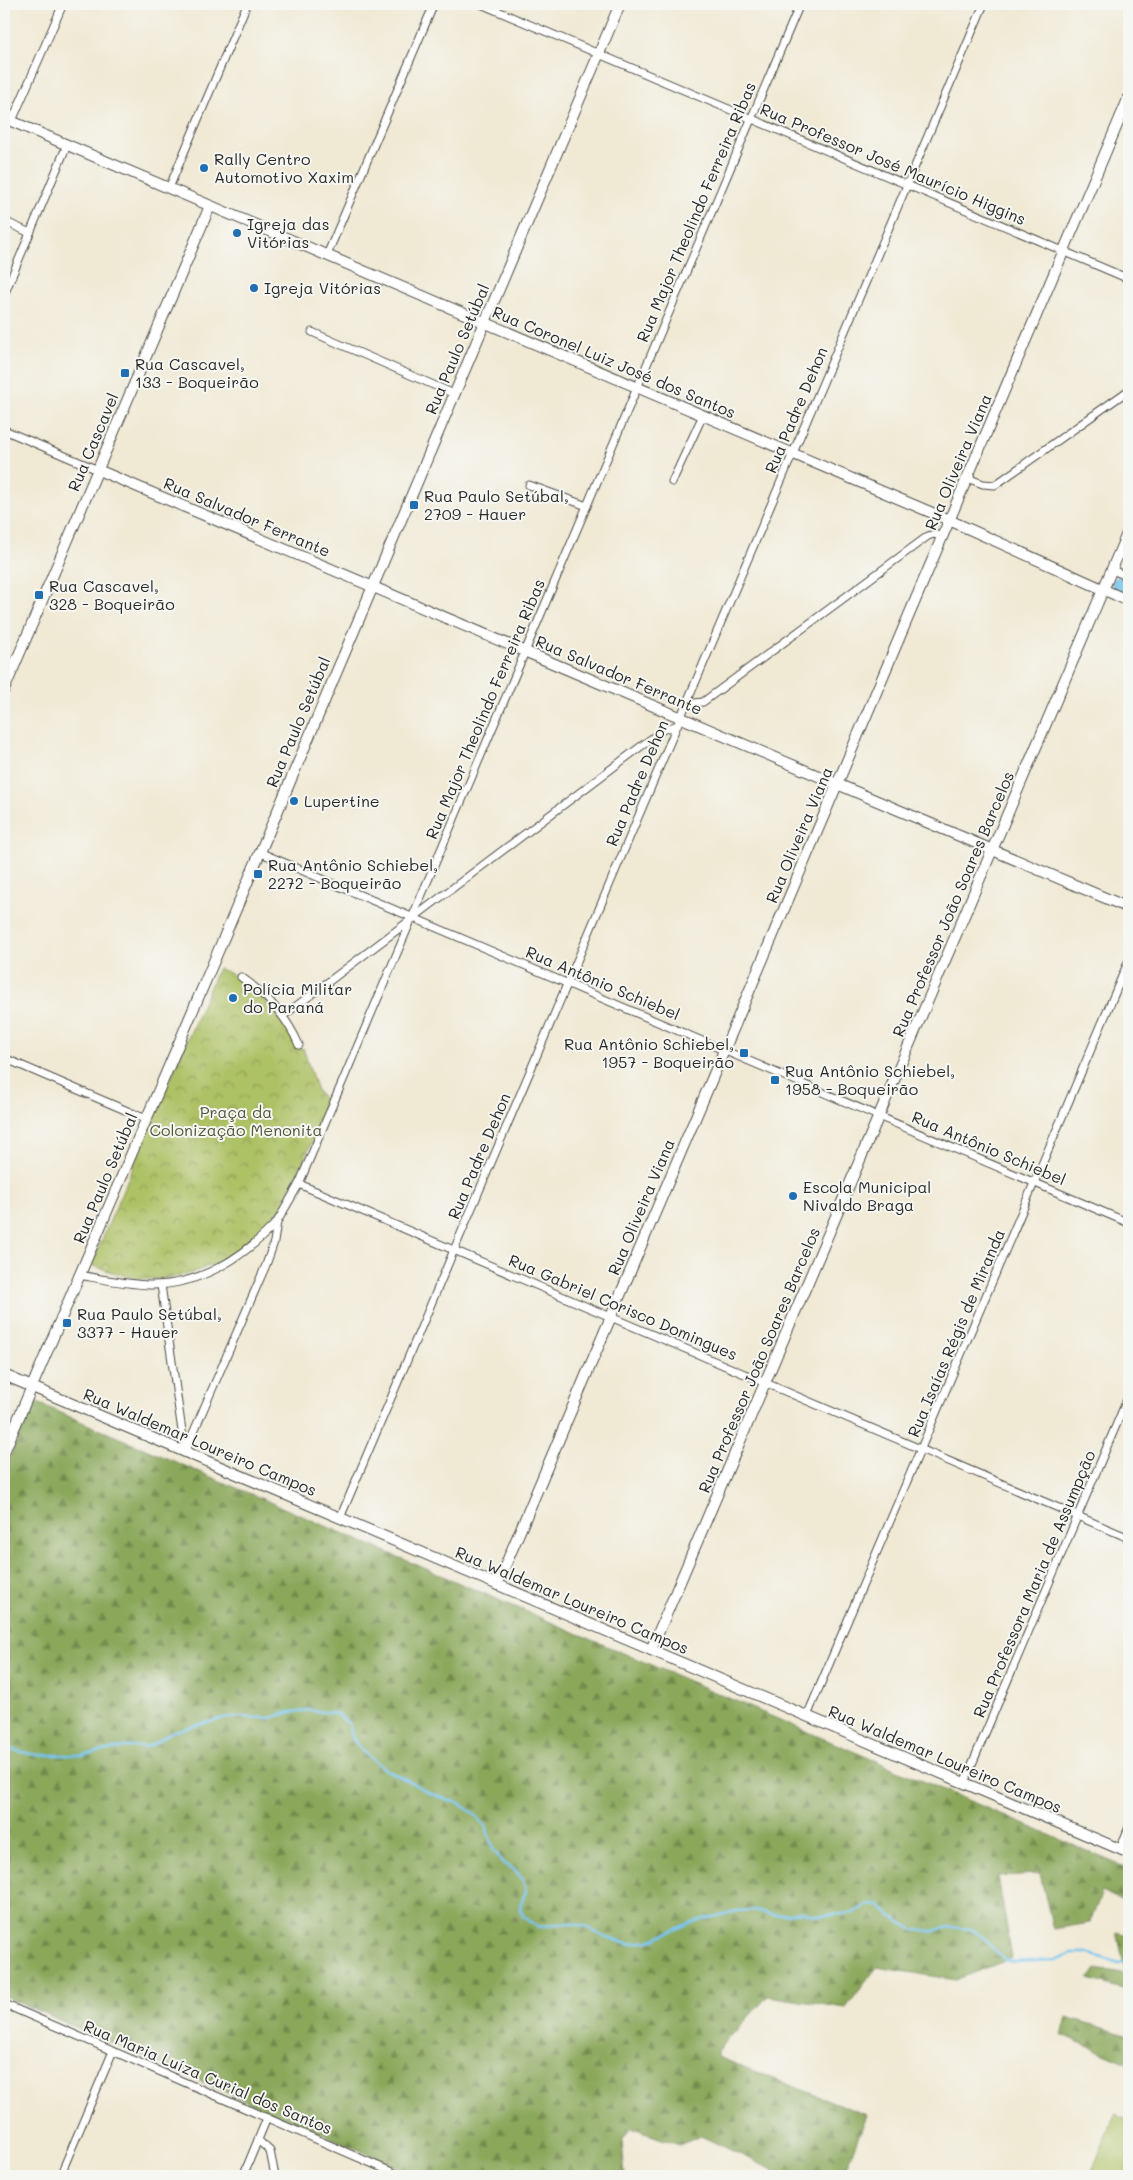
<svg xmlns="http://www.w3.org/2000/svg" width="1133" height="2180" font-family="Mali,sans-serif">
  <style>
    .grass { fill: #adc165; stroke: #6c7648 }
    .forest { fill: url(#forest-firs); stroke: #5a6942 }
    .park { fill: url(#park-crowns); stroke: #6c7648 }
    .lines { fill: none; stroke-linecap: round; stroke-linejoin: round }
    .stream { stroke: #71c2ec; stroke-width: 2.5 }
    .river { stroke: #71c2ec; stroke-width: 15 }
    .minor-casing { stroke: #494844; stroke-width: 9 }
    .secondary-casing { stroke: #494844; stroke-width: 12 }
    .minor { stroke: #fff; stroke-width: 7 }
    .secondary { stroke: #fff; stroke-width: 10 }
    .poi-dot { fill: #1f6fb2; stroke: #f6f6f2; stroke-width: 2 }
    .labels { text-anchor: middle; stroke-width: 4; stroke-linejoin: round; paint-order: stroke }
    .poi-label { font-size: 16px; fill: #2b2b2b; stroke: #f6f6f2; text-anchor: start }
    .street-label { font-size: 16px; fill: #2b2b2b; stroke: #f6f6f2 }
    .park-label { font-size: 16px; fill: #52583c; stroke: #f6f6f2 }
  </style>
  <defs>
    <pattern id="forest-firs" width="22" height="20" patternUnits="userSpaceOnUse" patternTransform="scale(1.25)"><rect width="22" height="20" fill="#8aa75a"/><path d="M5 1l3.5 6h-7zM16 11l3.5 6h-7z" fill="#71884b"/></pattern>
    <pattern id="park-crowns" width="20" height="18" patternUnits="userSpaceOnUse" patternTransform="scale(1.25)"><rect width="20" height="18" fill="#adc165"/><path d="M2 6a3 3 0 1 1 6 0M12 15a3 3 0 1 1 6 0" fill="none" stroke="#8d9d53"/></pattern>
  </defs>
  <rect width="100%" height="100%" fill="#f6f6f2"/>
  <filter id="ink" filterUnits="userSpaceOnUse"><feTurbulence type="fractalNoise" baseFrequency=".02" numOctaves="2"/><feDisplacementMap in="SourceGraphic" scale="10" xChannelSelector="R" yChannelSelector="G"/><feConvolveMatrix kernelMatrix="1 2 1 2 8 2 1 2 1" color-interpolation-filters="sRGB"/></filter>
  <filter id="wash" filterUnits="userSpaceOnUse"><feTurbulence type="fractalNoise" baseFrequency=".0096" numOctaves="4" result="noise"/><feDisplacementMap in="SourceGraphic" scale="20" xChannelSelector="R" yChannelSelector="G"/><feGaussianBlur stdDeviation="1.12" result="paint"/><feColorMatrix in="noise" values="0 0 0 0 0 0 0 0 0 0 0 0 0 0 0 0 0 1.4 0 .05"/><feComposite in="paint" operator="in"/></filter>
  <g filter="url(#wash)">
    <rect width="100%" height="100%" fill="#f0e9d4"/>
    <polygon class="grass" points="1115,2114 1129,2120 1129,2176 1090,2176"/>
    <g class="forest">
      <polygon points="33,1401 1129,1869 1129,1903 1102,1892 1090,1923 1053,1929 1040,1874 998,1876 1012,1958 956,1980 877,1967 846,2008 768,1996 717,2051 718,2057 867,2115 843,2176 774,2176 773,2170 701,2136 679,2145 631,2128 622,2141 625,2176 419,2176 4,1996 4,1471"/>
      <polygon points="1117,1932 1129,1935 1129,1991 1089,1979 1097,1968 1126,1974"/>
      <polygon points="1067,2017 1129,2036 1129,2064 1062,2035"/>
    </g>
    <path class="park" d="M218,968C226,972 235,975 243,980C266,997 287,1023 298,1049L303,1048L317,1091L329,1105L282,1207C250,1249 200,1281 146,1279C127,1278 109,1271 91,1265Z"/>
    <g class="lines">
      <polyline class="stream" points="4,1748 37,1755 82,1755 125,1747 146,1747 157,1742 171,1732 228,1717 269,1718 291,1712 310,1710 337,1714 349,1724 353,1739 363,1752 388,1771 411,1782 427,1792 460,1804 475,1814 486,1827 493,1849 503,1863 515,1870 523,1880 526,1891 520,1906 523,1916 538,1927 567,1923 585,1926 604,1937 629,1944 649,1941 692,1922 737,1911 755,1910 773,1915 803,1912 818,1916 853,1913 867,1905 879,1906 894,1918 914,1930 931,1931 950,1927 971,1929 983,1937 1004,1960 1015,1962 1055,1960 1071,1953 1086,1953 1119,1963 1124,1962 1129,1958"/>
      <polyline class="river" points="1119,584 1129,588"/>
    </g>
  </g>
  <g filter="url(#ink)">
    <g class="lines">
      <g class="minor-casing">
        <g id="minor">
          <polyline points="481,4 1129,279"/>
          <polyline points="12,121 63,4"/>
          <polyline points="169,188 247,4"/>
          <polyline points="4,221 30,233"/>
          <polyline points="327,255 434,4"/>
          <polyline points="4,295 67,145"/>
          <polyline points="312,332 454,394"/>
          <polyline points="4,430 98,470"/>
          <polyline points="967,478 983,484 995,485 1129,390"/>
          <polyline points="672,482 703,415"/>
          <polyline points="529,485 587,506"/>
          <polyline points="1112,570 1129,577"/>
          <polyline points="686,704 703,702 928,536 934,534 942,537"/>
          <polyline points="259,852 1129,1223"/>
          <path d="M241,977C266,994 287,1017 299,1045"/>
          <polyline points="283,1016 664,729 676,726"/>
          <polyline points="4,1058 146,1119"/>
          <polyline points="299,1184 1129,1538"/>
          <path d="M79,1275C102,1279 126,1284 149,1285C199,1286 243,1258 277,1222"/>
          <polyline points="161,1285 185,1452"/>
          <polyline points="185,1452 266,1265 274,1242 277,1222 299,1184 800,4"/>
          <polyline points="340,1518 984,4"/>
          <polyline points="807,1716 1129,960"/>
          <polyline points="964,1783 1129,1395"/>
          <polyline points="1120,1849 1129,1827"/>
          <polyline points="4,2004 401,2176"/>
          <polyline points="258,2140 270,2151 275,2176"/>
          <polyline points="60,2176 113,2051"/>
          <polyline points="243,2176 267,2118"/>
        </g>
      </g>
      <g class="secondary-casing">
        <g id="secondary">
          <polyline points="4,118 949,520 1129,601"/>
          <polyline points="98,470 1129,908"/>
          <polyline points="4,690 210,206"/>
          <polyline points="4,1375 1129,1853"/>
          <polyline points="4,1452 211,968 620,4"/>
          <polyline points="497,1585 1129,97"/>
          <polyline points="651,1650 1129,529"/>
        </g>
      </g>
      <use href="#minor" class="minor"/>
      <use href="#secondary" class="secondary"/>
    </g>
  </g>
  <g class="poi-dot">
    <circle cx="204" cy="168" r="5"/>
    <circle cx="237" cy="233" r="5"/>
    <circle cx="254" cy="288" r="5"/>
    <rect x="120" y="368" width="10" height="10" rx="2.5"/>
    <rect x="409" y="500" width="10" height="10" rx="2.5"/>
    <rect x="34" y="590" width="10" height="10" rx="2.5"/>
    <circle cx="294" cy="801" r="5"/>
    <rect x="253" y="869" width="10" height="10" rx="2.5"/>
    <circle cx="233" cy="998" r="5"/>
    <rect x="739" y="1048" width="10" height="10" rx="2.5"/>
    <rect x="770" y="1075" width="10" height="10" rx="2.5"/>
    <circle cx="793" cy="1196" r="5"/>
    <rect x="62" y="1318" width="10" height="10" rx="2.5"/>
  </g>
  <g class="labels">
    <g class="poi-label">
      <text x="214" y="165">Rally Centro<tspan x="214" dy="18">Automotivo Xaxim</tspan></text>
      <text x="247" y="230">Igreja das<tspan x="247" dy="18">Vitórias</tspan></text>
      <text x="264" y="294">Igreja Vitórias</text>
      <text x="135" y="370">Rua Cascavel,<tspan x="135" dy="18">133 - Boqueirão</tspan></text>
      <text x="424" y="502">Rua Paulo Setúbal,<tspan x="424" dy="18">2709 - Hauer</tspan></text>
      <text x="49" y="592">Rua Cascavel,<tspan x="49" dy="18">328 - Boqueirão</tspan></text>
      <text x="304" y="807">Lupertine</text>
      <text x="268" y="871">Rua Antônio Schiebel,<tspan x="268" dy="18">2272 - Boqueirão</tspan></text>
      <text x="243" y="995">Polícia Militar<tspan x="243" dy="18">do Paraná</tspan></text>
      <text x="734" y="1050" text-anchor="end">Rua Antônio Schiebel,<tspan x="734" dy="18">1957 - Boqueirão</tspan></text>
      <text x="785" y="1077">Rua Antônio Schiebel,<tspan x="785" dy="18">1958 - Boqueirão</tspan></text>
      <text x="803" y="1193">Escola Municipal<tspan x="803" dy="18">Nivaldo Braga</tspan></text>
      <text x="77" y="1320">Rua Paulo Setúbal,<tspan x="77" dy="18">3377 - Hauer</tspan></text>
    </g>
    <g class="street-label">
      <text transform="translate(893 164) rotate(23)" y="6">Rua Professor José Maurício Higgins</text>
      <text transform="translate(696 212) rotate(-67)" y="6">Rua Major Theolindo Ferreira Ribas</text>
      <text transform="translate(457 349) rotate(-67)" y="6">Rua Paulo Setúbal</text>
      <text transform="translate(614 362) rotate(23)" y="6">Rua Coronel Luiz José dos Santos</text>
      <text transform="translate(796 410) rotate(-67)" y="6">Rua Padre Dehon</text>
      <text transform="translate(93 442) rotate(-67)" y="6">Rua Cascavel</text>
      <text transform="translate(958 462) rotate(-67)" y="6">Rua Oliveira Viana</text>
      <text transform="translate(247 517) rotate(23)" y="6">Rua Salvador Ferrante</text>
      <text transform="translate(619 675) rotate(23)" y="6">Rua Salvador Ferrante</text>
      <text transform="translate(485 709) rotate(-67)" y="6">Rua Major Theolindo Ferreira Ribas</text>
      <text transform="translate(298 722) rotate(-67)" y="6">Rua Paulo Setúbal</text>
      <text transform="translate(637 783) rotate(-67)" y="6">Rua Padre Dehon</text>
      <text transform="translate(799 835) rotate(-67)" y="6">Rua Oliveira Viana</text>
      <text transform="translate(953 904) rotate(-67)" y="6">Rua Professor João Soares Barcelos</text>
      <text transform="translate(603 983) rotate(23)" y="6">Rua Antônio Schiebel</text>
      <text transform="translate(989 1148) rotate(23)" y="6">Rua Antônio Schiebel</text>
      <text transform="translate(479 1156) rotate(-67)" y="6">Rua Padre Dehon</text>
      <text transform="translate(105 1178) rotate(-67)" y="6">Rua Paulo Setúbal</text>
      <text transform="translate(641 1207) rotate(-67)" y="6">Rua Oliveira Viana</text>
      <text transform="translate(623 1307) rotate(23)" y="6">Rua Gabriel Corisco Domingues</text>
      <text transform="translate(956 1333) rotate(-67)" y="6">Rua Isaías Régis de Miranda</text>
      <text transform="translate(759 1360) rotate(-67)" y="6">Rua Professor João Soares Barcelos</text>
      <text transform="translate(200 1442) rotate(23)" y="6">Rua Waldemar Loureiro Campos</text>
      <text transform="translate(1034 1584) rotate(-67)" y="6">Rua Professora Maria de Assumpção</text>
      <text transform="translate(572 1600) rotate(23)" y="6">Rua Waldemar Loureiro Campos</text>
      <text transform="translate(945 1759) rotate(23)" y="6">Rua Waldemar Loureiro Campos</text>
      <text transform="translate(208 2077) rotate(23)" y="6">Rua Maria Luíza Curial dos Santos</text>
    </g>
    <g class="park-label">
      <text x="236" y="1118">Praça da<tspan x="236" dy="18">Colonização Menonita</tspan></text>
    </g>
  </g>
  <rect width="1133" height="2180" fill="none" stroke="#f6f6f2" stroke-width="20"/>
</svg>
